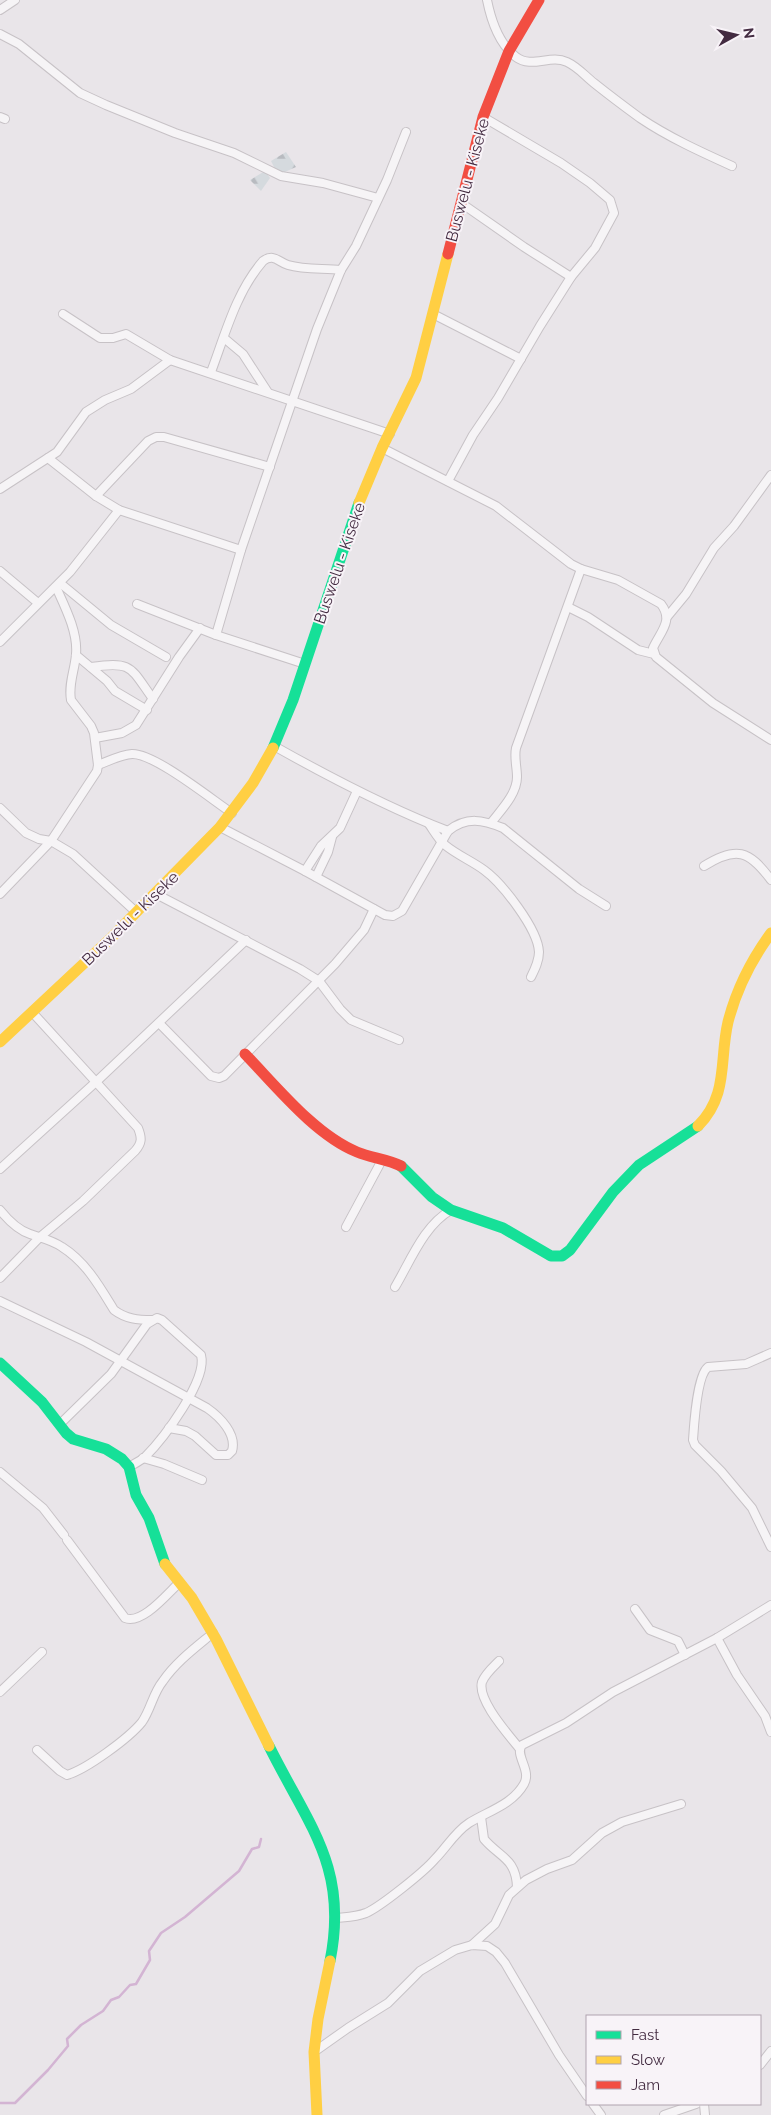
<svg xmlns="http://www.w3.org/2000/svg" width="771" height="2115" font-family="Raleway,sans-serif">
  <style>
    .forest { fill: url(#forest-firs) }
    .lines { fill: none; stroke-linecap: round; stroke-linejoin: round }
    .stream { stroke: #d3b4d3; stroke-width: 2.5 }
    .street-casing { stroke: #c7c2c6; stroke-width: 10 }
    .street { stroke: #f6f4f6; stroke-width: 8 }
    .fast { stroke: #16e098; stroke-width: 11 }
    .slow { stroke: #ffcf43; stroke-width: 11 }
    .jam { stroke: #f24e42; stroke-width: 11 }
    .labels { text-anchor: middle; stroke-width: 4; stroke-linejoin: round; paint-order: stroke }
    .street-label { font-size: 16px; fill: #432b41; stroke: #f8f3f8 }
  </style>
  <defs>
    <pattern id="forest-firs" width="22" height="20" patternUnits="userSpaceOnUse" patternTransform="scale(1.25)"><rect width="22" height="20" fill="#d5dade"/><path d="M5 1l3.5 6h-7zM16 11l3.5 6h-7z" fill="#b8bbc0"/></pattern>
  </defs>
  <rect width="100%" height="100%" fill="#e9e5e9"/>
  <g class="forest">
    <polygon points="286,152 296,167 278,175 271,161"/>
    <polygon points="265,171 270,178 261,191 250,180"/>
  </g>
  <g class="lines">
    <polyline class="stream" points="0,2103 15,2103 48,2070 68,2046 67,2039 81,2025 103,2011 111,2000 119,1997 130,1985 136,1984 150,1960 149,1951 161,1933 185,1917 239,1871 252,1849 259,1847 261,1839"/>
    <g class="street-casing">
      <g id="street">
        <path d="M487,0C491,20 499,44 516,57C532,69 550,54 567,62C578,67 585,76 594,83C609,95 625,107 640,118C668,137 701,152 732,166"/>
        <polyline points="0,10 15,0"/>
        <polyline points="0,34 19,44 80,93 106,105 175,133 234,153 281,176 323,183 378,198"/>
        <polyline points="0,117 5,119"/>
        <polyline points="461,203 524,247 571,277"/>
        <polyline points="63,314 100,338 113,338 126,334 170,360 390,434"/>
        <polyline points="433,314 521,359"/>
        <polyline points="224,338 243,354 267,391"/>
        <path d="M211,372C225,335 236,292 263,261C274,253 278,262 288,265C305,270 324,268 341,270"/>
        <path d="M382,448L496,506L571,564L581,569L618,580L661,604C674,621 660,632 653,648L656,657L713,703L771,740"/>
        <polyline points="48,458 96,496 119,510 241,550"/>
        <polyline points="448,481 473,435 498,398 540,326 571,277 595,248 614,213 610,200 590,183 561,163 483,117"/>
        <polyline points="0,489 57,452 86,412 105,400 131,389 170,360"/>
        <polyline points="96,496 148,441 156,437 164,437 270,467"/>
        <polyline points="0,571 38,603"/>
        <polyline points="60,583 111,625 166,657"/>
        <polyline points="137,604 216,635 305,664"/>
        <polyline points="568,607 588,617 638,650 654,654"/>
        <polyline points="667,617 686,594 714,548 734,526 771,475"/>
        <polyline points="216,635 241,550 317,329 341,270 356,246 387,180 406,132"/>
        <polyline points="0,642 70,572 119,510"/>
        <polyline points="76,655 107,681 115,691 147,710"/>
        <path d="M91,667C133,661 130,667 153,699"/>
        <polyline points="95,738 122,733 136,725 179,657 200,628"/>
        <path d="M274,746C331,778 388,808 448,831"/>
        <path d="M98,765C109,761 120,755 132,754C154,753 211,799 232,813"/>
        <polyline points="0,808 26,833 39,839 51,841 73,854 136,912"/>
        <path d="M491,823C501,810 517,794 517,777C517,767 514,758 516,748L581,569"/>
        <path d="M429,824C434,831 438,839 445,845C457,855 472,861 484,870C502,883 538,929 539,952C539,961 535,969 531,977"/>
        <path d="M220,827L305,871L385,915L393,916L402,911L448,831C467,816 483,820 503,828L579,889L606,906"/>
        <path d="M704,866C736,846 749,850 771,880"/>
        <polyline points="305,871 321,846 340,828 357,791"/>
        <polyline points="316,877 328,852 332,837"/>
        <path d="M0,894L51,841L97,771L98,765L94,733L91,726L71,700C68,684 75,670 76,654C78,632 65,607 56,587"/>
        <polyline points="156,894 300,969 319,981 340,1009 351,1020 399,1040"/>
        <polyline points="159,1023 211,1076 219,1078 224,1076 335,964 364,930 374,909"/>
        <polyline points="0,1169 97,1081 246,940"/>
        <path d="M0,1210C8,1220 18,1230 30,1234C41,1238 52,1240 62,1247C86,1262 100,1287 114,1310C126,1319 138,1320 152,1320"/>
        <polyline points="346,1227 382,1160"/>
        <path d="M0,1278L40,1237L83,1201L135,1151C142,1143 142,1138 138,1128L32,1012"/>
        <path d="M395,1287C410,1262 424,1225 451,1210"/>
        <path d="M0,1301L86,1342L207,1408C220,1417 237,1434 232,1451L228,1455H216L195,1436L186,1431L169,1428"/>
        <path d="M771,1353L746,1364L708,1367C697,1375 694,1425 693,1440L695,1445L721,1471L752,1508L771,1547"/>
        <path d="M60,1424L111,1374L147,1324L157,1318L162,1320L201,1355C208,1380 163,1439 145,1457C140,1461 134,1464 129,1467"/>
        <polyline points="143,1458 164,1464 202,1480"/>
        <polyline points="0,1472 43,1508 64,1535"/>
        <path d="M67,1540L125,1618C142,1625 167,1594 179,1583"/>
        <polyline points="635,1609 650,1630 678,1641 685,1655"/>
        <polyline points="717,1638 737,1675 765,1716 771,1732"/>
        <path d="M499,1661C493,1667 485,1674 482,1682C477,1700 508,1734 519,1748"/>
        <polyline points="0,1692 42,1652"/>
        <path d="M37,1750L60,1771L67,1775C87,1769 129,1738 142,1722C151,1709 153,1693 163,1681C176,1662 195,1648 213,1633"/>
        <path d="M481,1817L484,1839C499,1857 516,1858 517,1887"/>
        <path d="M336,1918C346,1917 356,1917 366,1913C380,1907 424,1872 435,1859C446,1848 455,1832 469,1823C488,1811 512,1805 524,1784C532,1770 514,1755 522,1745L566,1723L613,1692L717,1638L771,1605"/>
        <polyline points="472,1945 495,1924 509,1895 526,1880 547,1869 572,1860 602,1833 622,1822 681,1804"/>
        <polyline points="314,2052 348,2028 388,2003 420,1971 455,1950 472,1945 487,1946 496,1952 505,1963 559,2055 587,2096"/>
        <polyline points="760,2065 771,2051"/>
        <polyline points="593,2104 601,2115"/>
        <polyline points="704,2104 705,2115"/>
        <polyline points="664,2115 696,2104"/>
      </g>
    </g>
    <use href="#street" class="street"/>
    <g class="fast">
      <polyline points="273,748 293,700 359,503"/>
      <polyline points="401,1166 432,1197 451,1210 503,1228 551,1256 562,1256 570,1250 613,1192 639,1165 698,1126"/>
      <polyline points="0,1363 42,1402 66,1433 73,1439 106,1449 122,1459 129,1467 136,1495 149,1518 165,1564"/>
      <path d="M269,1746C308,1825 349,1867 330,1961"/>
    </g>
    <g class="slow">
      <polyline points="359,503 382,448 416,378 448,254"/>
      <polyline points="0,1042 111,938 220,827 253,783 273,748"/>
      <path d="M698,1126C729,1095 719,1060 728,1022C736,991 752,959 771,933"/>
      <polyline points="165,1564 192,1598 216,1639 269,1746"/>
      <polyline points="317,2115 314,2052 318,2019 330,1961"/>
    </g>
    <g class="jam">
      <polyline points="448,254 483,117 509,51 539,0"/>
      <path d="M245,1054C276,1086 315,1135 357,1152C371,1158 387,1159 401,1166"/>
    </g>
  </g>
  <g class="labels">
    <g class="street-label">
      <text transform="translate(467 180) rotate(-75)" y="6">Buswelu - Kiseke</text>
      <text transform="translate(339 563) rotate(-71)" y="6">Buswelu - Kiseke</text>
      <text transform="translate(130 918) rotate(-44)" y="6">Buswelu - Kiseke</text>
    </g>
  </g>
  <rect x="586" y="2015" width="175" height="90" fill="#f8f3f8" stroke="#b0a3af"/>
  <rect x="596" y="2031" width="25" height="8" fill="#16e098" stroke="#b0a3af"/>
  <text x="631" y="2040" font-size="15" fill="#432b41">Fast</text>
  <rect x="596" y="2056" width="25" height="8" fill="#ffcf43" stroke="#b0a3af"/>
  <text x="631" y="2065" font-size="15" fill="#432b41">Slow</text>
  <rect x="596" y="2081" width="25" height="8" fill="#f24e42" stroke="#b0a3af"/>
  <text x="631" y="2090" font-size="15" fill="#432b41">Jam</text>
  <g transform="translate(736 35) rotate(82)" stroke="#f8f3f8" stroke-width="4" paint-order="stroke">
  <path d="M0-4L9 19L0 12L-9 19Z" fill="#432b41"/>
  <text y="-8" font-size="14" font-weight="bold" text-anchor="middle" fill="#432b41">N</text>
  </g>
</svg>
